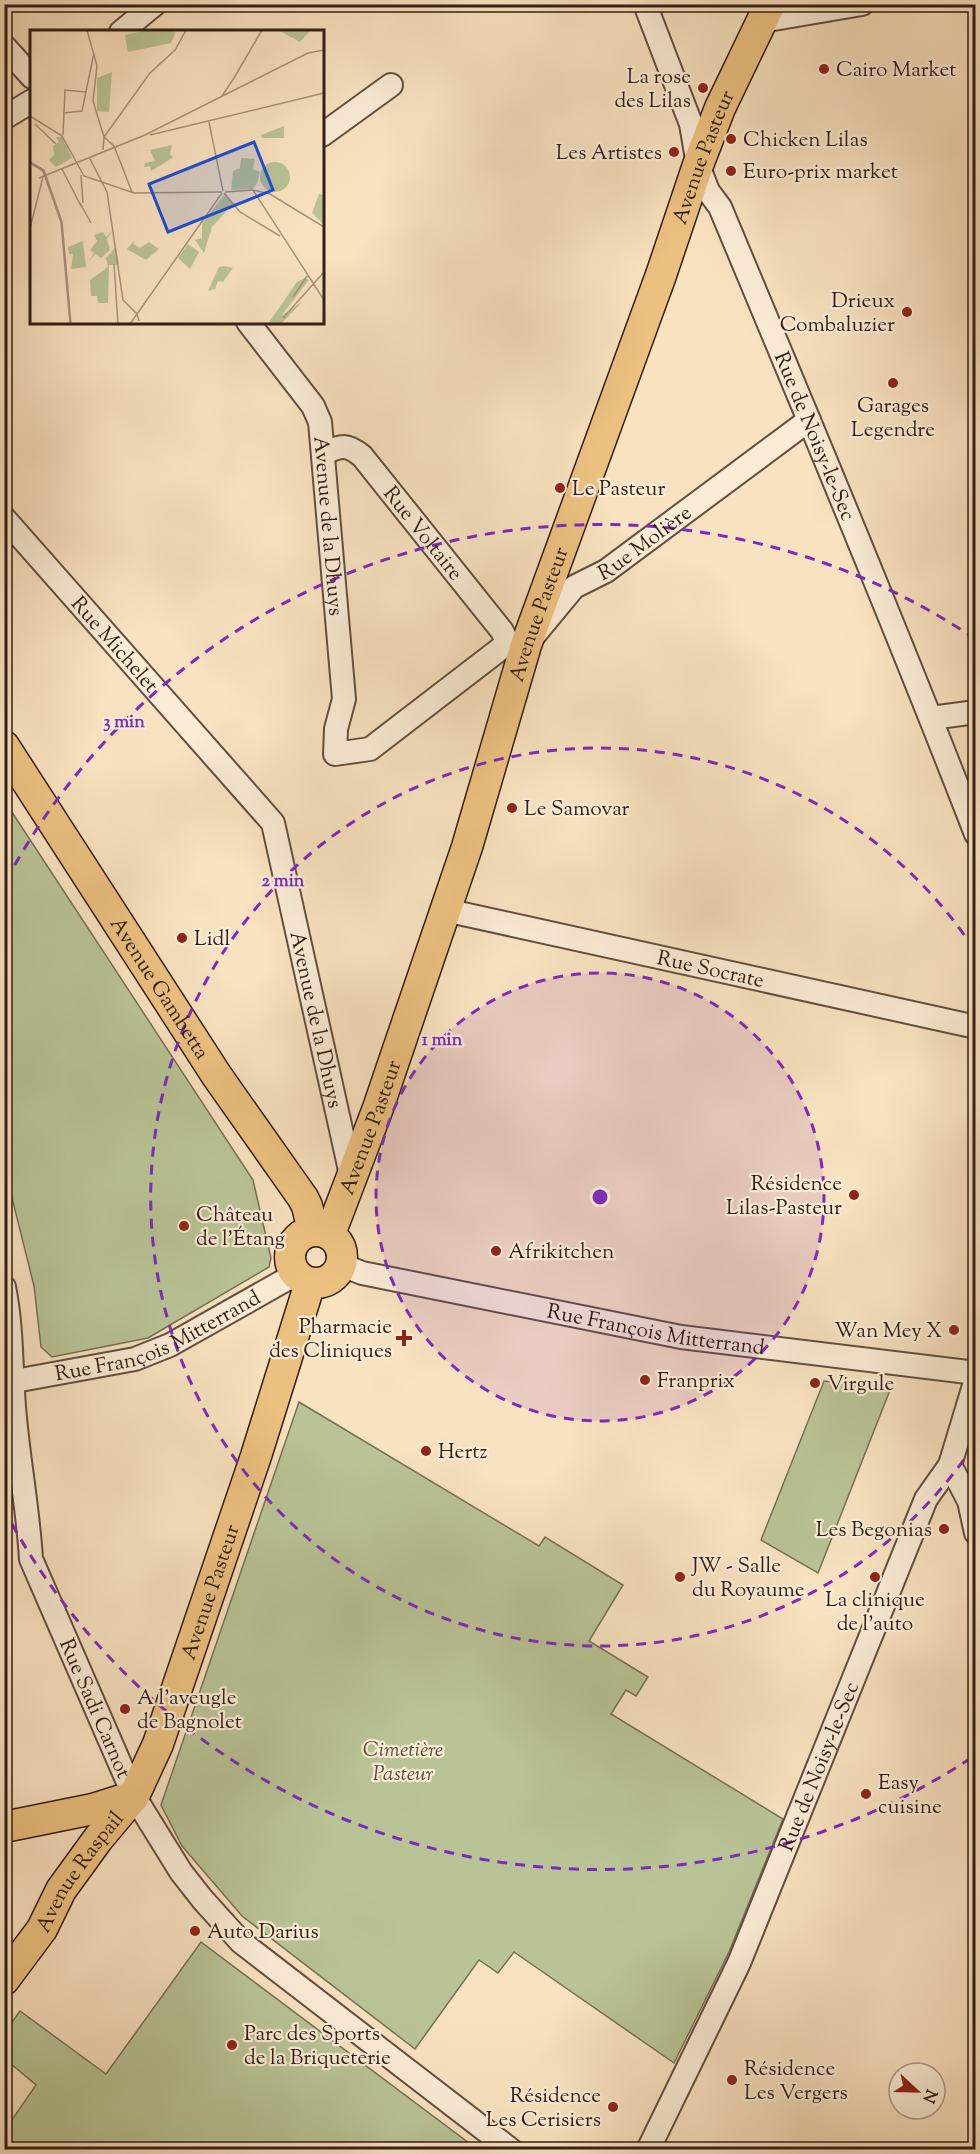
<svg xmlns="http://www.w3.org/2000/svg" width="980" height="2154" font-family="'Sorts Mill Goudy',serif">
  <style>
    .green { fill: #b9c496; stroke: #767056; stroke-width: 1.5 }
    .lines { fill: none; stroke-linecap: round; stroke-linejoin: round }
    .minor-casing { stroke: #644e40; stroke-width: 26 }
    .major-casing { stroke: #331d15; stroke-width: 33 }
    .minor { stroke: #fbecd6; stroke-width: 22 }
    .major { stroke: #ecc180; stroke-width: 30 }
    .ring { fill: none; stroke: #7b2cbf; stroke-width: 3; stroke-dasharray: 10 8 }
    .poi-dot { fill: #8f2418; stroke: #fbecd6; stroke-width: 2 }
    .labels { text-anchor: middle; stroke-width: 4.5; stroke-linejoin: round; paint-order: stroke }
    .poi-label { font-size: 21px; fill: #331d15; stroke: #fbecd6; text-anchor: start }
    .street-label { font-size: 21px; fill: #331d15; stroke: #fbecd6 }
    .park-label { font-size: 21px; font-style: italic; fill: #5b4f3c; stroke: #fbecd6 }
    .inset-road { fill: none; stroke: #aa937c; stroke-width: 1.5 }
    .view { fill: #1d4ed8; fill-opacity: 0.15; stroke: #1d4ed8; stroke-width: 3 }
    .inset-edge { fill: none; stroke: #331d15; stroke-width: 3 }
    .centre { fill: #7b2cbf; stroke: #fbecd6; stroke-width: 3 }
    .ring-label { font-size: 18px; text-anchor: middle; font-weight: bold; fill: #7b2cbf; stroke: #fbecd6; stroke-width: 4.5; stroke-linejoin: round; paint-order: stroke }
  </style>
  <rect width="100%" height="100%" fill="#f9e2c0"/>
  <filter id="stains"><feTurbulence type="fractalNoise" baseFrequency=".00333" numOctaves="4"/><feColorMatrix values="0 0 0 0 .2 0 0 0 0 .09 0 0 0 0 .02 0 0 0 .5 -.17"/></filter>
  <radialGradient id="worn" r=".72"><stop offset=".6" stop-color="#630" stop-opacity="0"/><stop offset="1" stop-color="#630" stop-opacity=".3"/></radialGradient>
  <g class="green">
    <polygon points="4,800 253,1180 271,1258 269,1267 148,1338 52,1357 41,1347 34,1286 5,1170"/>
    <polygon points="824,1381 890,1390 818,1573 761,1540"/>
    <polygon points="299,1402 539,1546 545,1537 623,1585 589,1641 648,1677 636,1696 626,1690 611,1714 783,1819 729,1952 674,2063 514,1952 498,1973 479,1960 415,2049 242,1916 182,1846 161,1805"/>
    <polygon points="201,1942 477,2149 5,2149 5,2130 36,2085 5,2059 5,2032 20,2011 106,2074"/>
  </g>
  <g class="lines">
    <g class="minor-casing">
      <g id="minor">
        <path id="s1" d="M645,4L691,124L698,165L708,191L720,207C807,415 894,623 976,834"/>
        <polyline points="762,21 862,4"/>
        <polyline points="121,32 155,4"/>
        <polyline points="4,46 32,77"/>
        <polyline points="4,118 32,101"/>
        <polyline points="322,135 391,85"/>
        <path id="s2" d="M248,322L313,406L320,422L344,699L336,729L335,754L370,749L508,643L526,645L574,587L606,571L809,420"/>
        <path id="s3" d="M324,453C342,445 347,444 362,456L502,631L508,643"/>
        <path id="s4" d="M4,518L273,823L352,1179"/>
        <polyline points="931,718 976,712"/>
        <path id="s5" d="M445,910L976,1027"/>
        <path id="s6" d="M342,1265L362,1273L681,1337L976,1373"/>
        <path id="s7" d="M4,1287C12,1326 11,1367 14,1407C18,1458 28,1508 31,1559L134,1796L181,1872L203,1900L241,1942L511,2150"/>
        <path id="s8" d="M4,1383L135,1359L170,1345L296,1274"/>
        <polyline points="950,1465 969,1501 976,1533"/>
        <path id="s9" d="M648,2150L739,1963L926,1499L950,1465L976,1379"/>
      </g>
    </g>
    <g class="major-casing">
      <g id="major">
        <path id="s10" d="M4,746L217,1076L303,1198L307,1206L313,1230"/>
        <circle cx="316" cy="1257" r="26"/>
        <path id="s11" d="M330,1234L378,1108L467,847L526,645L661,275L698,165L720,108L770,4"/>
        <polyline points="4,1827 93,1809 134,1796"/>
        <path id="s12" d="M4,1980L42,1929L61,1890L98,1839L134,1796L158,1744L256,1456L310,1283"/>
      </g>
    </g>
    <use href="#minor" class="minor"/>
    <use href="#major" class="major"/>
  </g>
  <circle cx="600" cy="1197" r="224" fill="#7b2cbf" fill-opacity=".12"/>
  <g class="ring">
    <circle cx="600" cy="1197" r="224"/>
    <path d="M974 1445A449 449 0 1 1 974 949"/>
    <path d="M971 1758A673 673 0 0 1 6 1513M6 881A673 673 0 0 1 971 636"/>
  </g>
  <g class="poi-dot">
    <circle cx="824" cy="69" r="6"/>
    <circle cx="703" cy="88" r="6"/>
    <circle cx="731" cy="139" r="6"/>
    <circle cx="674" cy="152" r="6"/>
    <circle cx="731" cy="171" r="6"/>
    <circle cx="907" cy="312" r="6"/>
    <circle cx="893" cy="383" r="6"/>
    <circle cx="560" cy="488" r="6"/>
    <circle cx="512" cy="808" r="6"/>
    <circle cx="182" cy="938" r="6"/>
    <circle cx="854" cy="1195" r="6"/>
    <circle cx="184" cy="1226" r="6"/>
    <circle cx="496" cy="1251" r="6"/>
    <circle cx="954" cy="1330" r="6"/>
    <path d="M401 1329h6v6h6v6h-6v6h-6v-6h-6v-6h6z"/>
    <circle cx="645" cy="1380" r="6"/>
    <circle cx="815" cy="1383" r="6"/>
    <circle cx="426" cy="1451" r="6"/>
    <circle cx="944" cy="1529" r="6"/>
    <circle cx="680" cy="1577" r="6"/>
    <circle cx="875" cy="1577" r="6"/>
    <circle cx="125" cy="1709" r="6"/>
    <circle cx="866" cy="1794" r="6"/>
    <circle cx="195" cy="1931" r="6"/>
    <circle cx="232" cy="2045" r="6"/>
    <circle cx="732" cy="2080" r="6"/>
    <circle cx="613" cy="2107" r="6"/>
  </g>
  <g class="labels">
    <g class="poi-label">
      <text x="836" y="76">Cairo Market</text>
      <text x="691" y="83" text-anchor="end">La rose<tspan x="691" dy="24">des Lilas</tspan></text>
      <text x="743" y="146">Chicken Lilas</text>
      <text x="662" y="159" text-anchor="end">Les Artistes</text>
      <text x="743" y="178">Euro-prix market</text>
      <text x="895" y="307" text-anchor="end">Drieux<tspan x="895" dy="24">Combaluzier</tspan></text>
      <text x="893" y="412" text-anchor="middle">Garages<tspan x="893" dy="24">Legendre</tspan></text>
      <text x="572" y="495">Le Pasteur</text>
      <text x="524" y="815">Le Samovar</text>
      <text x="194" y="945">Lidl</text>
      <text x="842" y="1190" text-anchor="end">Résidence<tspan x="842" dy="24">Lilas-Pasteur</tspan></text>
      <text x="196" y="1221">Château<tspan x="196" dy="24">de l'Étang</tspan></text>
      <text x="508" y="1258">Afrikitchen</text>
      <text x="392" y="1333" text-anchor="end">Pharmacie<tspan x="392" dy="24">des Cliniques</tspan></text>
      <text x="942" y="1337" text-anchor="end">Wan Mey X</text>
      <text x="657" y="1387">Franprix</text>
      <text x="827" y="1390">Virgule</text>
      <text x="438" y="1458">Hertz</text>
      <text x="932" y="1536" text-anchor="end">Les Begonias</text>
      <text x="692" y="1572">JW - Salle<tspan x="692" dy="24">du Royaume</tspan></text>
      <text x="875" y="1606" text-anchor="middle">La clinique<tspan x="875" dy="24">de l'auto</tspan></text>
      <text x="137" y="1704">A l'aveugle<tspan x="137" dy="24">de Bagnolet</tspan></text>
      <text x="878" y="1789">Easy<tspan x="878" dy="24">cuisine</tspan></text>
      <text x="207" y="1938">Auto Darius</text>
      <text x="244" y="2040">Parc des Sports<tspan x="244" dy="24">de la Briqueterie</tspan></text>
      <text x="744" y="2075">Résidence<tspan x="744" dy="24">Les Vergers</tspan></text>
      <text x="601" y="2102" text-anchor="end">Résidence<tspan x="601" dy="24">Les Cerisiers</tspan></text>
    </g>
    <g class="street-label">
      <text dy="7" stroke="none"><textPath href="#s11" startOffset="1140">Avenue Pasteur</textPath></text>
      <text dy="7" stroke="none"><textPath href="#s1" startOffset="466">Rue de Noisy-le-Sec</textPath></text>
      <text dy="7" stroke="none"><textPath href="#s2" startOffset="228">Avenue de la Dhuys</textPath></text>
      <text dy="7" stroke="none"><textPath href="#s3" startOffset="140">Rue Voltaire</textPath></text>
      <text dy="7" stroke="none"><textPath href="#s2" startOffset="844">Rue Molière</textPath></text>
      <text dy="7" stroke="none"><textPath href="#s11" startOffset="654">Avenue Pasteur</textPath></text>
      <text dy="7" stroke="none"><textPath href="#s4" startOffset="168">Rue Michelet</textPath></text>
      <text dy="7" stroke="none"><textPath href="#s5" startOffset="272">Rue Socrate</textPath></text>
      <text dy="7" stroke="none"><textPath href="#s10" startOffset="288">Avenue Gambetta</textPath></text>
      <text dy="7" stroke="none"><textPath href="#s4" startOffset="608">Avenue de la Dhuys</textPath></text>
      <text dy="7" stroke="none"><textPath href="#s11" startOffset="114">Avenue Pasteur</textPath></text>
      <text dy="7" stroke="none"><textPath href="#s6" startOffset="321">Rue François Mitterrand</textPath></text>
      <text dy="7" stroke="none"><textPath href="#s8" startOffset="162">Rue François Mitterrand</textPath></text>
      <text dy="7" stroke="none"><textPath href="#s12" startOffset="444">Avenue Pasteur</textPath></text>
      <text dy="7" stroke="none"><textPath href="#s7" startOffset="436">Rue Sadi Carnot</textPath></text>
      <text dy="7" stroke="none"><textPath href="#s9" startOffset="420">Rue de Noisy-le-Sec</textPath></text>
      <text dy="7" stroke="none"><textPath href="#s12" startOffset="132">Avenue Raspail</textPath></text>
    </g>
    <g class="park-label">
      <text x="403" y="1756">Cimetière<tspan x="403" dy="24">Pasteur</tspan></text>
    </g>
  </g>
  <g transform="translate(30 30)">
    <rect width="294" height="294" fill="#f9e2c0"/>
    <path d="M117,0H145V4L141,13L98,22L95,5ZM248,0H281L270,12ZM82,42L79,82L67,81V48ZM254,96V108H232L231,105ZM26,107H32L42,128L26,137L19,130L24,125L23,116L29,112ZM142,115L140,125L144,127L121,141L120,136L114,137L115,133L125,131L120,120ZM211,128L225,129L223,139L230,142L227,153L223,159L201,160L203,141L210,138ZM230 147a15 15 0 1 1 30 0a15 15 0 1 1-30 0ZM195,164L203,174L182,197L174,223L165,210L172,208V193ZM289,164L294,165V195L282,183ZM83,200L77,209L80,220L71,228L65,224L59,231L64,223L60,220L67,211L64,205L73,202L76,207ZM105,210L103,214L110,218L119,212L129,219L116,230L97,219ZM53,211L56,237L41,239L43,224H39L38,217ZM158,214L169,222L160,239L148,228ZM86,217L89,235H79L78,273H68L67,266H61L60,250L78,237L76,228ZM195,236L203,238L193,252L188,251L185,259L178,261L189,237ZM275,248L279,250L251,286L273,271L251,294H238L267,252Z" fill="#b9c496"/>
    <path class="inset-road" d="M57,0L67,36L63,71L74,107L73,120M204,48L232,0M192,66L204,48M33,83L52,81L64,23M0,86L32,106M179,92L193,161M5,94L26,114M33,105L35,60L56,62M120,105L294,63M32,106L54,146L104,163L192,162M59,127L77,162L93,270L107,284L109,291M0,132L14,140L32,192L41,294M0,133L13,141L31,192L40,294M32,139L51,176M51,145L53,173M9,148L115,105L278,23L294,20M223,160L294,270M102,162L84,116L74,107L120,43L145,20L156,0M195,162L223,160L240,164L294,197M194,163L210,182L250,206M50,173L61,193M0,198L13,147M84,234L88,294M263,267L277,246M253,288L294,242M100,294L192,163"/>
    <path class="view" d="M224,112L243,160L138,202L119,154Z"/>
    <rect width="294" height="294" class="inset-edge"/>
  </g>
  <circle cx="600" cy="1197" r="9" class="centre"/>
  <g class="ring-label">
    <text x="124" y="727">3 min</text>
    <text x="283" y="886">2 min</text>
    <text x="442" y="1045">1 min</text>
  </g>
  <rect width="980" height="2154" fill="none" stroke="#f9e2c0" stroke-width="24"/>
  <rect x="6" y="6" width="968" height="2142" fill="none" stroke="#331d15" stroke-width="3"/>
  <rect x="12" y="12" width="956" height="2130" fill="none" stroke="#331d15" stroke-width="1.5"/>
  <g transform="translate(917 2091) rotate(112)"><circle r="28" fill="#fbecd6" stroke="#ab9989" stroke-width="1.5"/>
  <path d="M0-4.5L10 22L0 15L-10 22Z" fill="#8f2418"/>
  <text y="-9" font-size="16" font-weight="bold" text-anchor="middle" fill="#331d15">N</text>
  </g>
  <rect width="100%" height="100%" filter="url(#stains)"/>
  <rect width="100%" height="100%" fill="url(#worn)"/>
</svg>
